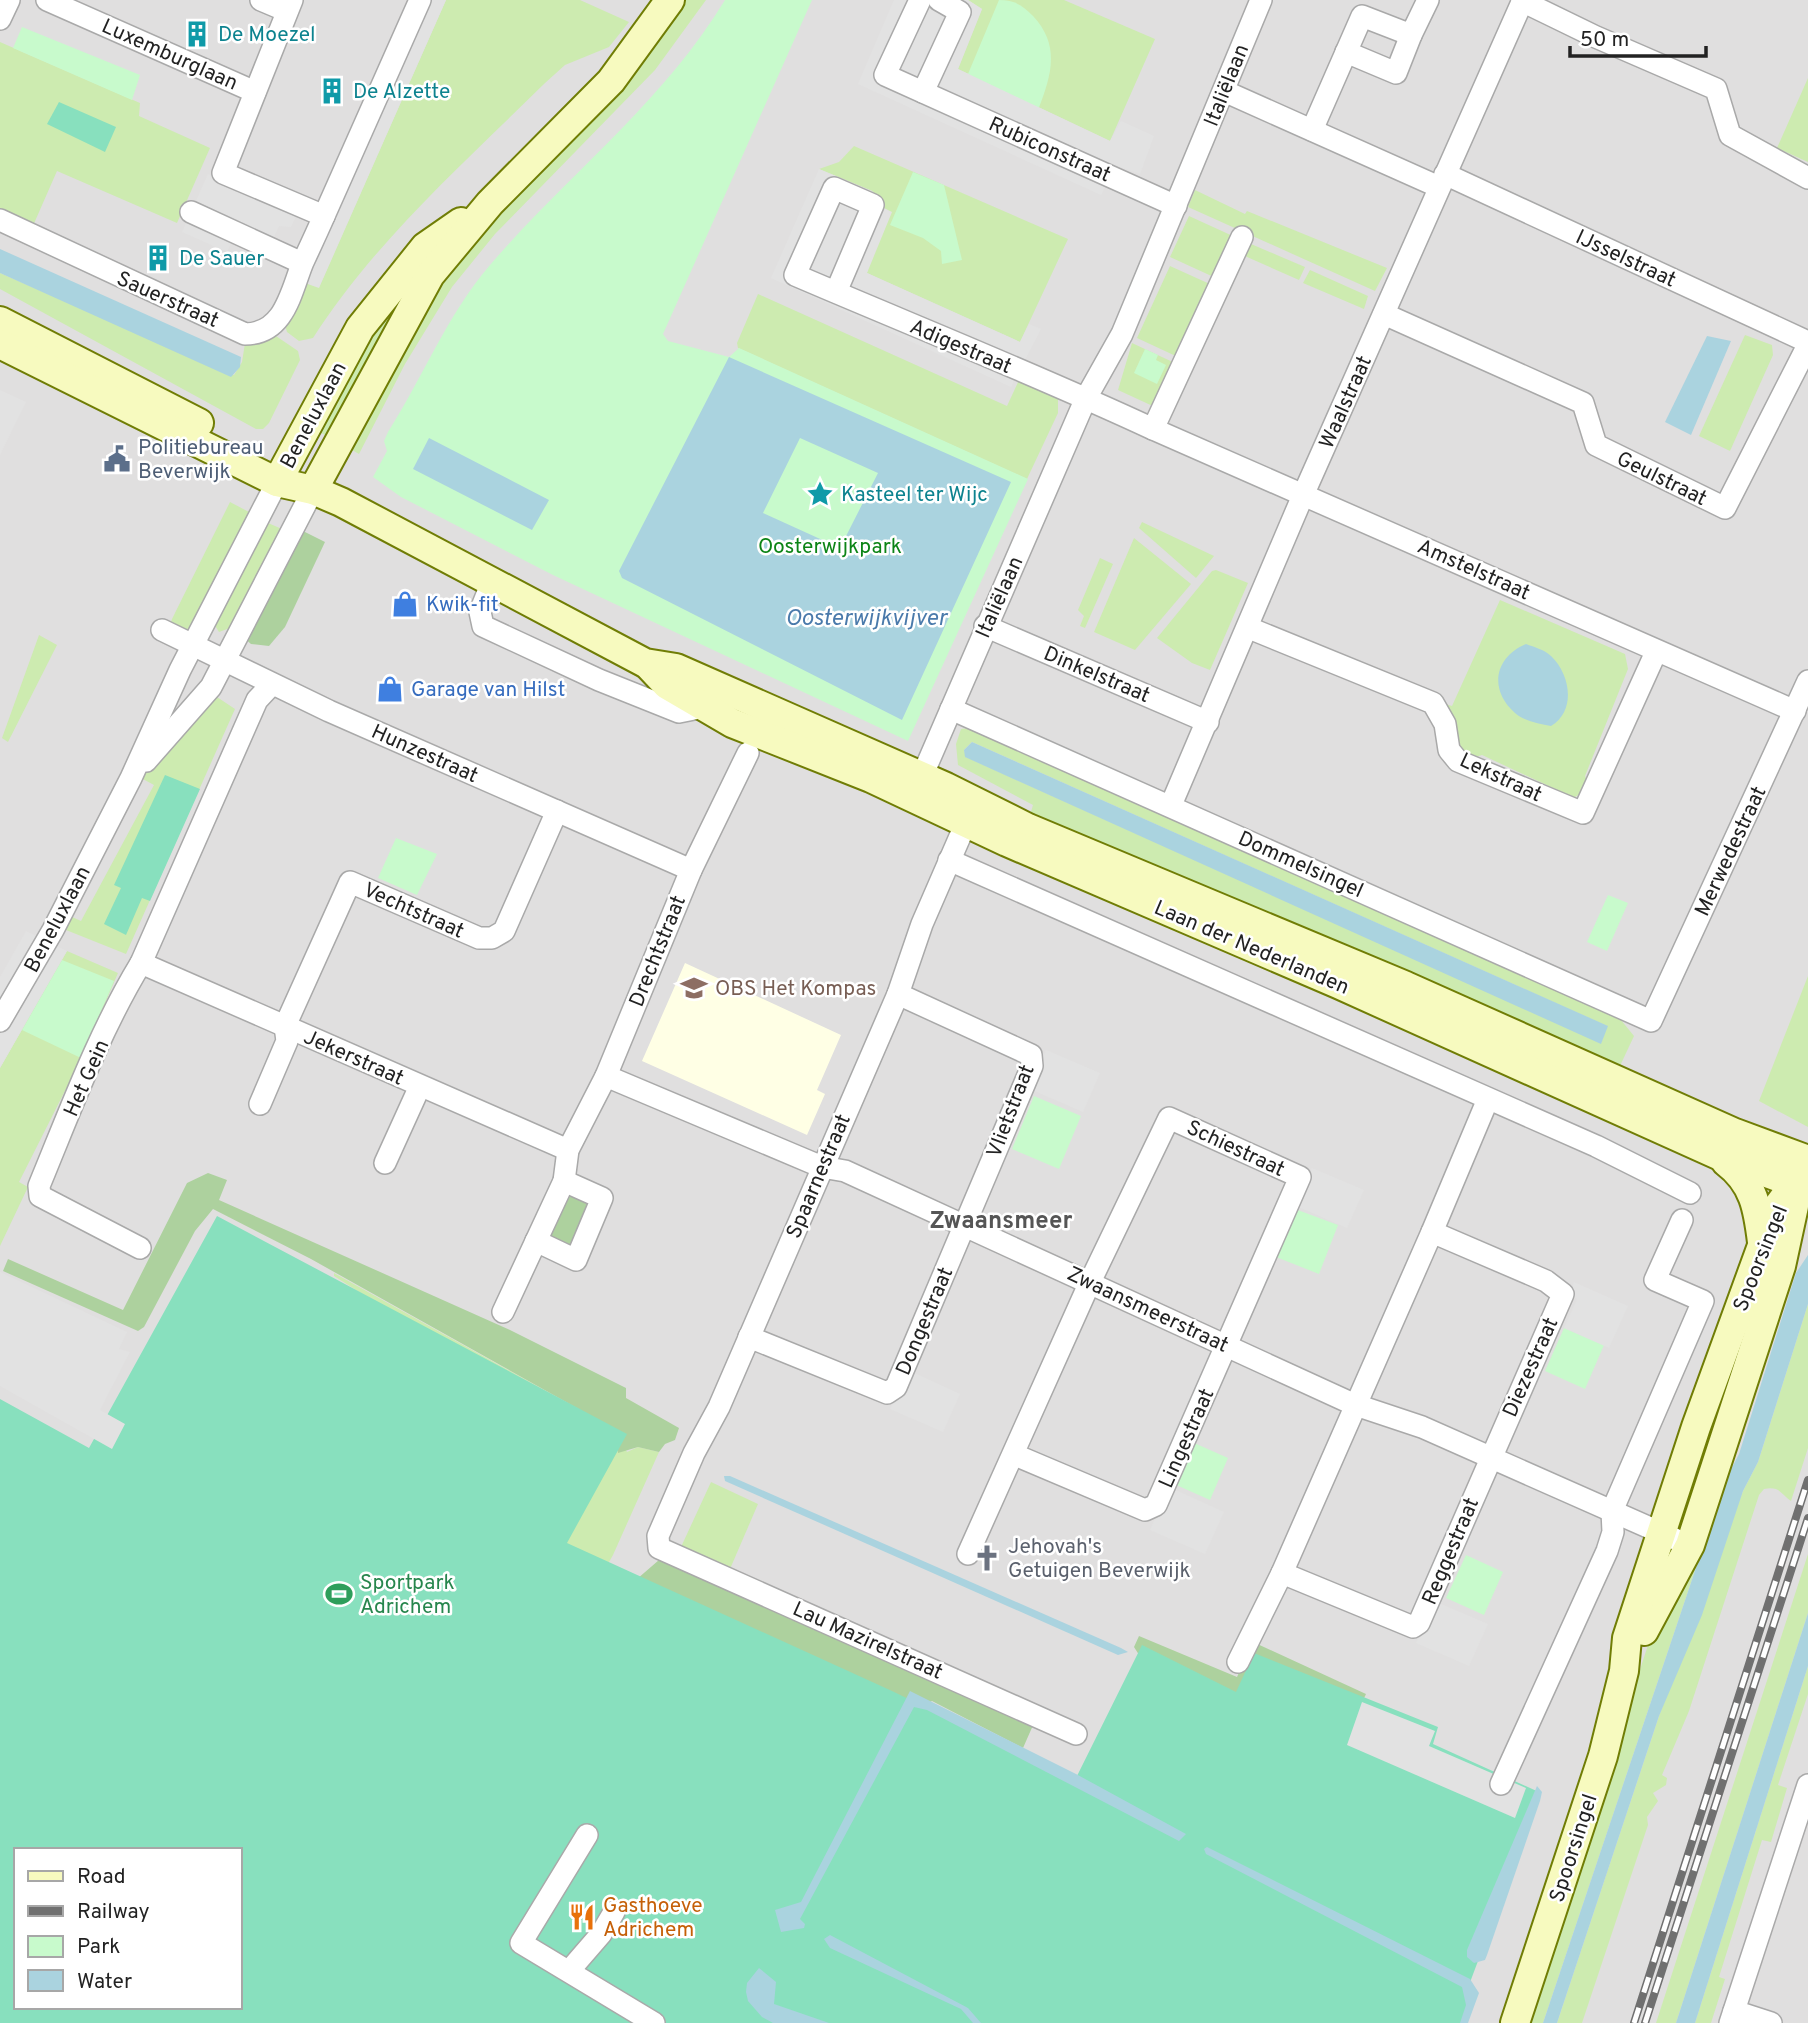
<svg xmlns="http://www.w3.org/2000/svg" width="1808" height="2023" font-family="Overpass,sans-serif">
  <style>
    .residential { fill: #e0dfdf; fill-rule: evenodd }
    .education { fill: #ffffe5 }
    .grass { fill: #cdebb0; fill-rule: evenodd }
    .forest { fill: #add19e }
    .park { fill: #c8facc }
    .pitch { fill: #88e0be; fill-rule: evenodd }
    .parking { fill: #e2e2e2 }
    .water { fill: #aad3df; fill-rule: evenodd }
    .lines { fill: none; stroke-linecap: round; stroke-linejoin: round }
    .street-casing { stroke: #a9a9a9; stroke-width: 24 }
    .secondary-casing { stroke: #707d05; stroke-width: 32 }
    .street { stroke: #fff; stroke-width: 21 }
    .secondary { stroke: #f7fabf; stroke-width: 28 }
    .rail-casing { stroke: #707070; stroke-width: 8 }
    .rail { stroke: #fff; stroke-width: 5; stroke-dasharray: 16; stroke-linecap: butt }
    .labels { text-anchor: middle; stroke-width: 5; stroke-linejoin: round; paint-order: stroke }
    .culture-label { font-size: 21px; fill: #0d838f; stroke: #fff; text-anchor: start }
    .street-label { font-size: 21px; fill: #222; stroke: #fff }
    .service-label { font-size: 21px; fill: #4e5e75; stroke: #fff; text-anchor: start }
    .park-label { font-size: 21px; fill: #0c8416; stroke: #fff }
    .shop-label { font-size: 21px; fill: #366cbe; stroke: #fff; text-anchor: start }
    .education-label { font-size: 21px; fill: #785e54; stroke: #fff; text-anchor: start }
    .worship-label { font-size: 21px; fill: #5b616d; stroke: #fff; text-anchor: start }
    .leisure-label { font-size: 21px; fill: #27864d; stroke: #fff; text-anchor: start }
    .food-label { font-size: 21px; fill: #c56008; stroke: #fff; text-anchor: start }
    .water-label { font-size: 23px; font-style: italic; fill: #4a7aab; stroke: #fff }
    .quarter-label { font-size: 24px; font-weight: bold; fill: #555; stroke: #fff }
  </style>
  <rect width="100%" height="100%" fill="#f2efe9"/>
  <path class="residential" d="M0,0H1808V2023H0ZM16,1850H240V2007H16Z"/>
  <polygon class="education" points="685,963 841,1035 817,1090 825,1094 807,1135 642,1061"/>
  <g class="grass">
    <path d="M446,0H580L629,22L609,47L565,65L545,83C464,163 375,241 313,338L299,341L287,332L285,325L305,283L319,287Z"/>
    <polygon points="680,0 706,0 655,70 495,234 452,287 405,364 359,454 345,446 439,279"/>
    <polygon points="968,0 1064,0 1155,39 1110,141 958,69 982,9"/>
    <polygon points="0,42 140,103 139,116 210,148 177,223 57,171 32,228 0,213"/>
    <polygon points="1808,78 1808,162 1777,148"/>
    <polygon points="854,146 1068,239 1020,342 867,273 882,207 872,191 819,169 839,162"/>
    <polygon points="1195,190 1245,214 1247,211 1387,268 1375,291 1188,207"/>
    <polygon points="1189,216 1235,237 1218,279 1170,257"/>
    <polygon points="1244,241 1305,267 1299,280 1238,253"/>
    <polygon points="439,248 331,438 313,429 361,344"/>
    <polygon points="1170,266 1212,285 1180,358 1137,338"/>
    <polygon points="1310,270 1368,296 1364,309 1303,283"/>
    <polygon points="0,273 234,375 242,362 245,343 276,336 298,351 300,360 269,423 263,429 256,429 0,289"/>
    <polygon points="758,294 1007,406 1019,380 1058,398 1058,413 1027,479 738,348 737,343"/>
    <polygon points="1745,335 1772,345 1773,355 1730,451 1699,436"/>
    <polygon points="1132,343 1177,364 1157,408 1118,390"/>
    <polygon points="230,502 249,512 189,629 183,632 170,625 172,619"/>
    <polygon points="1142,522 1214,556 1196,578 1139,528"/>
    <polygon points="268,523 282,529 230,628 219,632 214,624"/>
    <polygon points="1134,538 1191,584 1135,650 1094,632"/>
    <polygon points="1100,558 1113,564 1085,628 1080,626 1084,616 1078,610"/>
    <polygon points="1216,570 1248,583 1210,670 1192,663 1157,638 1212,571"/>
    <polygon points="1500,600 1625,654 1628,669 1585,776 1590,788 1570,800 1562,798 1564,793 1482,755 1473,758 1461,754 1436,701 1452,706"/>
    <polygon points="39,635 57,645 8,742 2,738"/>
    <polygon points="217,697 235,709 126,954 61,928 68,915 81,921 154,785 141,778 164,750"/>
    <path d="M968,728L1621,1020L1634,1036L1619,1068L1030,815L1033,805L958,765L956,744L961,729ZM972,742L1607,1026L1601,1043L966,757L964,750Z"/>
    <polygon points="67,951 118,973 81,1059 19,1182 28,1187 0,1246 0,1068"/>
    <polygon points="1808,976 1808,1127 1759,1101"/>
    <polygon points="334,1273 616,1430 627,1452 638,1447 659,1452 613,1555 586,1603 378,1304 334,1276"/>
    <path d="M1808,1304V1448L1791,1501C1781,1494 1780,1486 1764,1489L1759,1495L1689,1711L1662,1775L1667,1778L1666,1785L1653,1793L1658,1801L1647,1817L1648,1825L1582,2023H1557L1659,1716L1743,1491L1758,1462Z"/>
    <polygon points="711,1482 758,1504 730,1569 681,1547"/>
    <polygon points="1707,1535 1543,2023 1525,2023 1649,1642 1694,1566"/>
    <polygon points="1808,1554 1808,1613 1676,2023 1656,2023"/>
    <polygon points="1808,1666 1808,1694 1778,1785 1787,1788 1771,1842 1762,1840 1719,1977 1725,1979 1711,2023 1695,2023"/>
  </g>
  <g class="forest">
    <polygon points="299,529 325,542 285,627 269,646 251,644 244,638"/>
    <polygon points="208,1173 227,1180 219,1200 510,1330 626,1388 626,1398 679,1428 675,1440 665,1444 659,1452 638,1447 618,1453 616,1430 311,1259 213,1209 195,1231 144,1327 138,1331 3,1271 8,1259 123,1310 187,1183"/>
    <polygon points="573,1195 591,1202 573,1248 547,1236 564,1196"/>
    <polygon points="659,1560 1034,1723 1023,1748 932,1701 898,1718 637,1579"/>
    <polygon points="1139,1636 1237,1677 1253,1642 1366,1694 1358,1711 1238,1706 1141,1658 1134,1647"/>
  </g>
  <g class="park">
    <path d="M725,0H812L663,334L668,341L729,357L739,348L1028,479L908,741L553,575L401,497L373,477L387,451L384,441L388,432C423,377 447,315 490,265C568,174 661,105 725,0Z"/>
    <path d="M999,0C1015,0 1023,6 1033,16C1061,46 1051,76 1038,110L968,74Z"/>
    <polygon points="22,27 140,75 132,100 13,48"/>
    <polygon points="913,172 944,185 962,260 942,264 941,251 923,238 890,225"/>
    <polygon points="1145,349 1158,355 1156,360 1166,365 1157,384 1134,373"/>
    <polygon points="396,838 437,854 417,895 378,878"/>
    <polygon points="1608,895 1628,903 1607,951 1587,942"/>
    <polygon points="62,960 114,981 81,1058 22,1030"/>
    <polygon points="1034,1096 1081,1116 1059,1169 1012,1149"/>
    <polygon points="1295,1209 1338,1225 1319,1274 1276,1257"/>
    <polygon points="1564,1328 1604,1345 1585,1389 1545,1371"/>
    <polygon points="1192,1442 1228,1458 1210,1500 1174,1484"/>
    <polygon points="1466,1555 1503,1572 1484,1615 1446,1598"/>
  </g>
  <g class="pitch">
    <polygon points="59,102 116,127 105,152 47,124"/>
    <polygon points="165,775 200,789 150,901 142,898 126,935 104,924 121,888 114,885"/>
    <path d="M217,1216L627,1434L567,1543L892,1691L1075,1780L1142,1645L1236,1692L1254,1653L1438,1727L1433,1744L1541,1793L1469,1985L1465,2023H0V1399L89,1448ZM16,1850H240V2007H16Z"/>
  </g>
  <g class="parking">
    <polygon points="431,0 446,0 319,288 305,283"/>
    <polygon points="894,0 968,0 982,9 958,69 1110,141 1121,121 1154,136 1140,174 1116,166 1101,195 858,84"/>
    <polygon points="819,169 872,191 882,199 882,207 892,212 867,273 1020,342 1029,324 1041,329 1011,387 771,278"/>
    <polygon points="208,174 297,214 291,227 279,226 273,239 233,239 227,252 182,232"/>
    <polygon points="0,390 26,402 0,455"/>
    <polygon points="26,931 67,951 0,1068 0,977"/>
    <polygon points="1046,1050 1100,1073 1083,1112 1030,1089"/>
    <polygon points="1312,1168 1364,1190 1347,1228 1296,1206"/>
    <polygon points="0,1272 127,1332 119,1349 130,1352 100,1410 125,1424 112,1449 0,1386"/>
    <polygon points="1574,1282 1628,1306 1609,1348 1564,1328 1577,1299 1569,1295"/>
    <polygon points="908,1370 960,1394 943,1432 890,1409"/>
    <polygon points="1169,1487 1224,1512 1205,1554 1150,1530"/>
    <polygon points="1434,1601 1488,1624 1469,1666 1416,1643"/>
    <polygon points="1362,1702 1435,1731 1429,1746 1526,1788 1515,1818 1347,1745"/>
  </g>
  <g class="water">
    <polygon points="0,249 241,357 240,367 231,377 0,273"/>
    <polygon points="1707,336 1731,341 1691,435 1665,422"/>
    <path d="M729,357L1011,482L902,720L622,578L619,571ZM800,438L878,473L840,548L763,513Z"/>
    <polygon points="429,438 549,500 532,530 413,469"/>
    <path d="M1526,644C1534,647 1545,650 1551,656C1571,675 1576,711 1551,726C1539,724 1524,721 1515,713C1488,689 1495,657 1526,644Z"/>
    <polygon points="972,742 1608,1026 1601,1044 965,757 964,750"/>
    <polygon points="1808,1255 1808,1304 1758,1462 1743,1491 1702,1615 1659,1716 1557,2023 1543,2023 1707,1535 1712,1506 1739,1454 1796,1273"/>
    <polygon points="730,1476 1121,1648 1128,1652 1118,1655 725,1481 724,1476"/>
    <polygon points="1808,1613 1808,1666 1695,2023 1676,2023"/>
    <polygon points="910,1691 1076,1774 1186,1834 1179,1841 927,1710 914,1707 800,1919 805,1924 804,1928 781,1932 775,1910 801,1902"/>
    <polygon points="1537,1786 1542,1792 1540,1801 1487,1955 1485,1960 1474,1963 1467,1957 1467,1950"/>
    <polygon points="1207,1847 1470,1979 1479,1993 1468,2023 1460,2023 1466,2005 1462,1987 1206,1854 1204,1849"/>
    <polygon points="830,1935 968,2008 981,2023 973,2023 961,2009 830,1948 824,1939"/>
    <polygon points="759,1968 776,1982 774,2004 829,2023 773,2023 762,2017 748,2001 746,1992 747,1983"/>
  </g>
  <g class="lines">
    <g class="street-casing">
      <g id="street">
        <polyline points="47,0 255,92"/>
        <polyline points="261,0 287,11"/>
        <polyline points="920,0 885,75 1176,206"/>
        <polyline points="1522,1 1596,37 1716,89 1730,135 1808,178"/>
        <polyline points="0,19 9,0"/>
        <polyline points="1346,52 1396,73 1411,35"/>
        <polyline points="1224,91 1439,187"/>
        <polyline points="923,92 960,12 939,0"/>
        <polyline points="1312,130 1362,16 1411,35 1428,0"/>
        <polyline points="1445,174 1808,342"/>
        <polyline points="191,212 302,263"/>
        <polyline points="324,216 420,0"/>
        <path d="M0,220L245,334C285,334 291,291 303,262C310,247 317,232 324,216L223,173L292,0"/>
        <path d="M836,292L873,205L834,188L795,275C914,326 1035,374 1153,429L1242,237"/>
        <polyline points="1384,314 1583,403 1596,445 1725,508 1808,345"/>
        <polyline points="1153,429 1795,711"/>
        <polyline points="492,582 480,612 483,626 599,680 679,712 694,709 703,692"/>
        <polyline points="985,626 1208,722"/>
        <polyline points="1249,628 1433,703 1445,724 1449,750 1458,761 1583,813 1656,652"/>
        <polyline points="162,630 329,711 691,870"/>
        <polyline points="951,709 1651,1021 1808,681"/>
        <polyline points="146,761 211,687 313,490"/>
        <polyline points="916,790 1086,398 1122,334 1261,0"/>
        <polyline points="1171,805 1304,493 1523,0"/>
        <polyline points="972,809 922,924 898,994 719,1407 694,1453 658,1536 659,1548 1076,1734"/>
        <polyline points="949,860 1596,1146 1690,1193"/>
        <polyline points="141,963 568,1150"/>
        <polyline points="0,1021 53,930 131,778 180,670 277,482"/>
        <polyline points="606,1076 822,1167 845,1171 1353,1404 1422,1427 1675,1539"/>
        <polyline points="260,1104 287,1041 285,1026 350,882 479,938 492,938 504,931 557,811"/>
        <polyline points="385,1163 420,1086"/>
        <polygon points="1432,1232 1546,1281 1563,1294 1419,1623 1413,1627 1282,1573"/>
        <polyline points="1432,1232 1488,1099"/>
        <polyline points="536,1241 576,1260 602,1198 564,1181"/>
        <path d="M140,1248L40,1196L39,1186C70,1111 99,1032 141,963L257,700L272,684"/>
        <polyline points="503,1312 564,1181 568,1150 606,1076 691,870 748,753"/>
        <polyline points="749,1337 887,1393 896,1387 1032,1066 1031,1055 898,994"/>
        <polyline points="968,1554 1090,1282 1169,1118 1300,1177 1156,1505 1145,1510 1015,1455"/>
        <polyline points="1238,1662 1282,1573"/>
        <polyline points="1501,1784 1607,1551 1613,1532 1612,1511 1703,1301 1655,1280 1682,1220"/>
        <polyline points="587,1835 521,1943 654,2023"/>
        <polyline points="569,1971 601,1934 614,1912"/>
        <polyline points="1734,2011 1771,2023"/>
        <polyline points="1730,2023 1808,1785"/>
      </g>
    </g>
    <g class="secondary-casing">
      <g id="secondary">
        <polyline points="0,321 199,423"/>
        <polyline points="0,344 277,482 313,490 341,502 645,663 676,668 946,787 1028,828 1406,986 1735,1133 1808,1160"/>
        <polyline points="277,482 360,328 425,247 461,222"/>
        <polyline points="313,490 430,275 490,203 611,81 670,0"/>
        <polyline points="650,667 667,685 732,723 871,778 1007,842 1338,984 1718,1155 1808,1188"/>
        <path d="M1726,1162C1754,1183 1758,1209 1762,1242"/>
        <polyline points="1644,1631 1690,1545 1781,1266 1794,1206 1795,1185"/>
        <polyline points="1515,2023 1603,1756 1624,1671 1627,1638 1696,1427 1775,1210 1795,1183 1808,1177"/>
      </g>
    </g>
    <use href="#street" class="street"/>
    <use href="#secondary" class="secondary"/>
    <g class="rail-casing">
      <g id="rail">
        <polyline points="1634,2023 1808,1480"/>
        <polyline points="1645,2023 1808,1518"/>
      </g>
    </g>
    <use href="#rail" class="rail"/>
  </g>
  <defs>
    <g id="building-bare" transform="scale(2.1)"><path d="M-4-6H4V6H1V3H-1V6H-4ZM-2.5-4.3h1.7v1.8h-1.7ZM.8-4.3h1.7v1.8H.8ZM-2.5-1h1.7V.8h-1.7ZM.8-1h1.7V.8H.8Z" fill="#0f9aa8" stroke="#fff" stroke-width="2.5" paint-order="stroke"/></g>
    <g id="civic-bare" transform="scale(2.1)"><path d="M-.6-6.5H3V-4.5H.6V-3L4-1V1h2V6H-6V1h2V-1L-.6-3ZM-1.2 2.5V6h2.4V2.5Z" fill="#5c6f8a" stroke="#fff" stroke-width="2.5" paint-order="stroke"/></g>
    <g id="sight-bare" transform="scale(2.1)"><path d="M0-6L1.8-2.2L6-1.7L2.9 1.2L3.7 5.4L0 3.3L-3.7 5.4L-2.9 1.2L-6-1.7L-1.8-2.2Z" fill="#0f9aa8" stroke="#fff" stroke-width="2.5" paint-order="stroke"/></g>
    <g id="shop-bare" transform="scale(2.1)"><path d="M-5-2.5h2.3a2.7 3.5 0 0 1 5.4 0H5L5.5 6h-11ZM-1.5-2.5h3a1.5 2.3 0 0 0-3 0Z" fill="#3f7fe0" stroke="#fff" stroke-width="2.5" paint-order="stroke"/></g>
    <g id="school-bare" transform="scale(2.1)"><path d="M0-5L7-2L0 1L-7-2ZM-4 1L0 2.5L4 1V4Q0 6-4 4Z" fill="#8d6e63" stroke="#fff" stroke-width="2.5" paint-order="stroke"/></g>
    <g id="church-bare" transform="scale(2.1)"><path d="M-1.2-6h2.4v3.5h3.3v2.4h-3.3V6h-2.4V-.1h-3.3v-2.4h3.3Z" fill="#6b7280" stroke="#fff" stroke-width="2.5" paint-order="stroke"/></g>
    <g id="stadium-bare" transform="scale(2.1)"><path d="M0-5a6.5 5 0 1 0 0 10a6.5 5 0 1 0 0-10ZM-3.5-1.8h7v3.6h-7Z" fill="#2e9e5b" stroke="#fff" stroke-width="2.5" paint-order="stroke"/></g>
    <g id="restaurant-bare" transform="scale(2.1)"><path d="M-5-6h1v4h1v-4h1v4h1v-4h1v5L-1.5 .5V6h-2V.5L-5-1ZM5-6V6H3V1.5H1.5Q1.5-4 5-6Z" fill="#e8710a" stroke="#fff" stroke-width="2.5" paint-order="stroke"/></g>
  </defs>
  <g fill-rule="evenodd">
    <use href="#building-bare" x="197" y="34"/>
    <use href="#building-bare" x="332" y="91"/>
    <use href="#building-bare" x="158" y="258"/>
    <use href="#civic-bare" x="117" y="459"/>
    <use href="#sight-bare" x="820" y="494"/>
    <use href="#shop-bare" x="405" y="604"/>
    <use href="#shop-bare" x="390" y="689"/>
    <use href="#school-bare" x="694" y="988"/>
    <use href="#church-bare" x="987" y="1558"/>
    <use href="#stadium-bare" x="339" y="1594"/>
    <use href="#restaurant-bare" x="582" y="1917"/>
  </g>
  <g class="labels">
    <g class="culture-label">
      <text x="218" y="41">De Moezel</text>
      <text x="353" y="98">De Alzette</text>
      <text x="179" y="265">De Sauer</text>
      <text x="841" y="501">Kasteel ter Wijc</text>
    </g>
    <g class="street-label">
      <text transform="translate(170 54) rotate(24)" y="7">Luxemburglaan</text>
      <text transform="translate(1226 85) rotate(-68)" y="7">Italiëlaan</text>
      <text transform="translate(1050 149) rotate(24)" y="7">Rubiconstraat</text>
      <text transform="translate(1626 258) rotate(25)" y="7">IJsselstraat</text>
      <text transform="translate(168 299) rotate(24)" y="7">Sauerstraat</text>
      <text transform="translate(961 346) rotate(23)" y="7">Adigestraat</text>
      <text transform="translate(1345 402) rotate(-66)" y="7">Waalstraat</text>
      <text transform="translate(313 415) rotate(-62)" y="7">Beneluxlaan</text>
      <text transform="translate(1662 478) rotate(26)" y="7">Geulstraat</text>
      <text transform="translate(1474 569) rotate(24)" y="7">Amstelstraat</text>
      <text transform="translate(999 597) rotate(-66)" y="7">Italiëlaan</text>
      <text transform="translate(1097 674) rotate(23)" y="7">Dinkelstraat</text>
      <text transform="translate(425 753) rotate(24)" y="7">Hunzestraat</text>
      <text transform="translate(1501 777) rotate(25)" y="7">Lekstraat</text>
      <text transform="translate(1730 851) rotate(-65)" y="7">Merwedestraat</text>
      <text transform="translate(1301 864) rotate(24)" y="7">Dommelsingel</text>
      <text transform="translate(414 910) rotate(24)" y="7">Vechtstraat</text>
      <text transform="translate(57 919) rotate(-62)" y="7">Beneluxlaan</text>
      <text transform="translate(1252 947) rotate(23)" y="7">Laan der Nederlanden</text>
      <text transform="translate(657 951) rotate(-68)" y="7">Drechtstraat</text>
      <text transform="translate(354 1057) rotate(24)" y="7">Jekerstraat</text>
      <text transform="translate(86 1078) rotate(-66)" y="7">Het Gein</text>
      <text transform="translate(1010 1111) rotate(-69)" y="7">Vlietstraat</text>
      <text transform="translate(1236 1148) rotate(25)" y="7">Schiestraat</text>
      <text transform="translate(818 1176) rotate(-67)" y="7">Spaarnestraat</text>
      <text transform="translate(1760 1258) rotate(-68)" y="7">Spoorsingel</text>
      <text transform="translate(1148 1309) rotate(25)" y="7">Zwaansmeerstraat</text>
      <text transform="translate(924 1321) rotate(-67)" y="7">Dongestraat</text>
      <text transform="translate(1530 1367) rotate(-66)" y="7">Diezestraat</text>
      <text transform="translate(1186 1438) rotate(-66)" y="7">Lingestraat</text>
      <text transform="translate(1450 1551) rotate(-67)" y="7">Reggestraat</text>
      <text transform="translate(868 1640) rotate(24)" y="7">Lau Mazirelstraat</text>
      <text transform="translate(1573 1848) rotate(-72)" y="7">Spoorsingel</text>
    </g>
    <g class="service-label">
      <text x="138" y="454">Politiebureau<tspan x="138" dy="24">Beverwijk</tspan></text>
    </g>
    <g class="park-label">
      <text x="830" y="553">Oosterwijkpark</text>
    </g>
    <g class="shop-label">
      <text x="426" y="611">Kwik-fit</text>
      <text x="411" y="696">Garage van Hilst</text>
    </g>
    <g class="education-label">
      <text x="715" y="995">OBS Het Kompas</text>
    </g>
    <g class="worship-label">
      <text x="1008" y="1553">Jehovah's<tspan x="1008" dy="24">Getuigen Beverwijk</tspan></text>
    </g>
    <g class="leisure-label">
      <text x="360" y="1589">Sportpark<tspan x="360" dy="24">Adrichem</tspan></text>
    </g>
    <g class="food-label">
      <text x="603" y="1912">Gasthoeve<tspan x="603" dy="24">Adrichem</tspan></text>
    </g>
    <g class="water-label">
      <text x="866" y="625">Oosterwijkvijver</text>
    </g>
    <g class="quarter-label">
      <text x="1001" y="1228">Zwaansmeer</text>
    </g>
  </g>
  <rect x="14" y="1848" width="228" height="161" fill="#ffffff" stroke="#a7a7a7" stroke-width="2"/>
  <rect x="28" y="1871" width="35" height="10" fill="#f7fabf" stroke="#a7a7a7" stroke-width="2"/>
  <text x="77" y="1883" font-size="21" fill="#222222">Road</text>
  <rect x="28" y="1906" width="35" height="10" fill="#707070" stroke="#a7a7a7" stroke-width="2"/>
  <text x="77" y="1918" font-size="21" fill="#222222">Railway</text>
  <rect x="28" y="1936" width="35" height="21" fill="#c8facc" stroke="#a7a7a7" stroke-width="2"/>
  <text x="77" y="1953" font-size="21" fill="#222222">Park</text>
  <rect x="28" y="1970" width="35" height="21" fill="#aad3df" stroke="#a7a7a7" stroke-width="2"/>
  <text x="77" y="1988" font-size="21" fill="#222222">Water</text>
  <path d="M1570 46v10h136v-10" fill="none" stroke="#222222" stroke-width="3.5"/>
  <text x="1580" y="46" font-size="21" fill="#222222" stroke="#ffffff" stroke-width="5" paint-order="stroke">50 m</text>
</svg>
